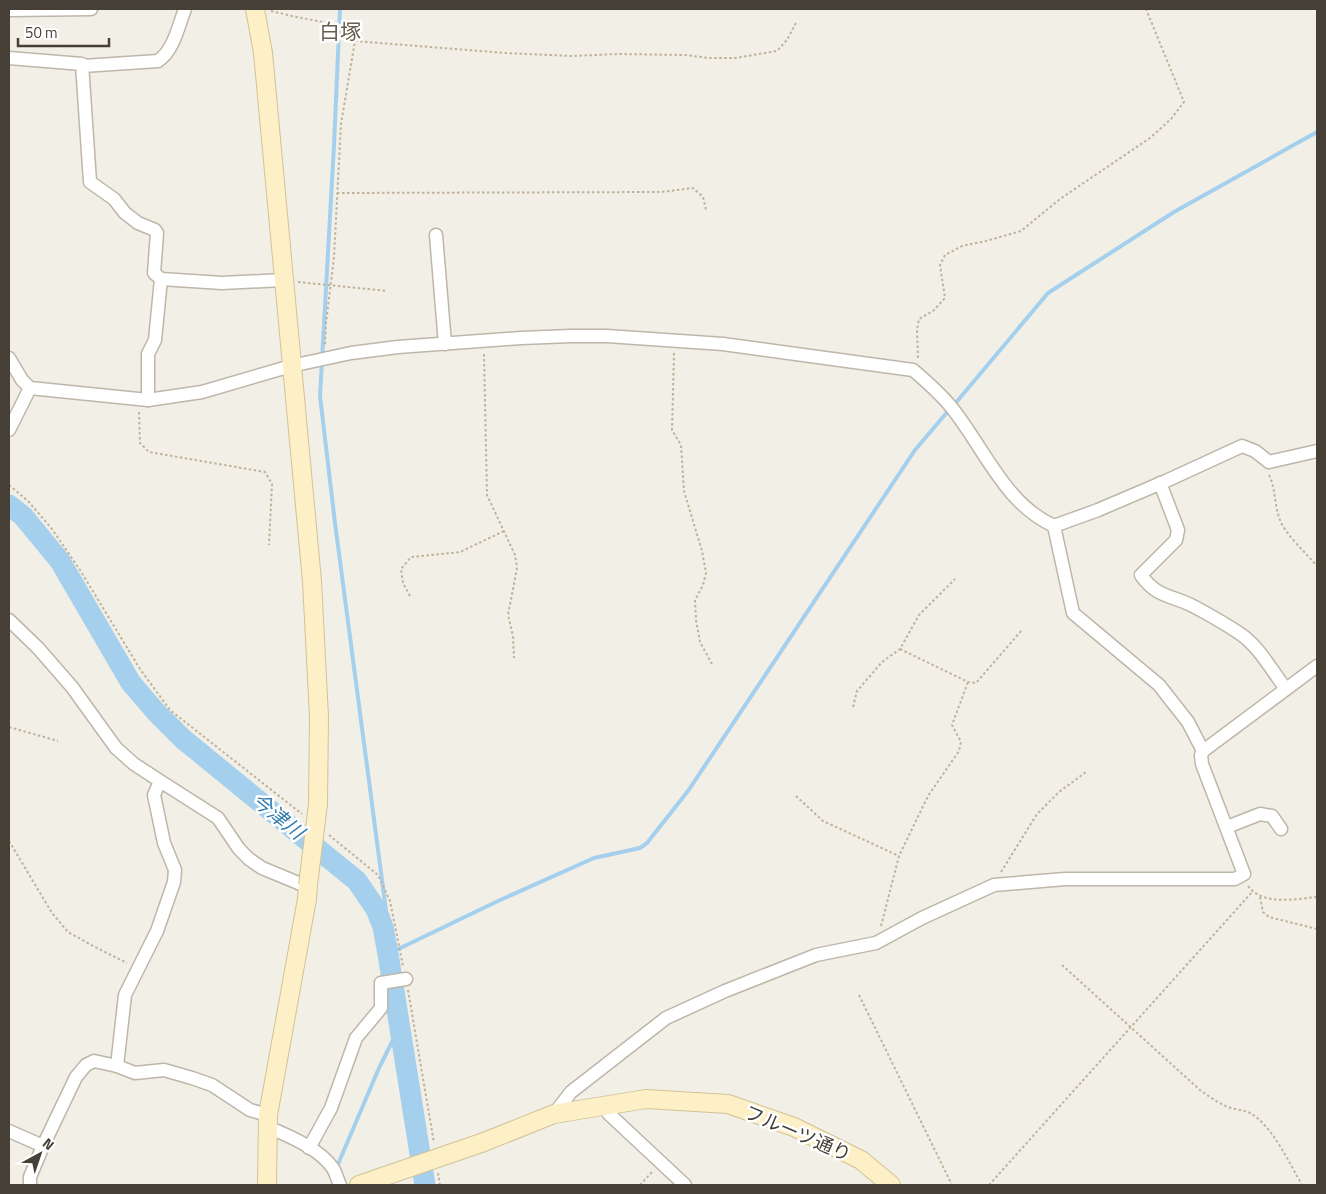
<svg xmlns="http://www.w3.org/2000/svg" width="1326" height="1194" font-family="'Titillium Web','Noto Sans JP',sans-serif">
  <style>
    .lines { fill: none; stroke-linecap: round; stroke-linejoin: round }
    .stream { stroke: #a4d0ee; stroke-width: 4 }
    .river { stroke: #a4d0ee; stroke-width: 21 }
    .street-casing { stroke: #beb6a9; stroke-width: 15 }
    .secondary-casing { stroke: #d1c297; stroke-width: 20 }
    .path { stroke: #bfb29a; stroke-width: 2; stroke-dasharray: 2.5 2.5; stroke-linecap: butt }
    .street { stroke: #fff; stroke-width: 12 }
    .secondary { stroke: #fdefc6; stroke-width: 18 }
    .secondary-bridge-casing { stroke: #d1c297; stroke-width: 20; stroke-linecap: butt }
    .secondary-bridge { stroke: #fdefc6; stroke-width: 18 }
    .labels { text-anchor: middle; stroke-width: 5; stroke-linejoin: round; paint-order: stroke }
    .street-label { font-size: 19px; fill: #453f35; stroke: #fff }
    .water-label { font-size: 20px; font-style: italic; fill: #327aad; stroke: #fff }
    .quarter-label { font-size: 21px; fill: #675d4d; stroke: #fff }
  </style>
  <rect width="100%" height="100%" fill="#f2efe6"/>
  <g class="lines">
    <g class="stream">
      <polyline points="340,9 334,145 320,396 335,523 387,918 394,952"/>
      <polyline points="954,405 1048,293 1174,212 1317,132"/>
      <polyline points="388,954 498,901 594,858 640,848 647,843 688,791 915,450 949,410"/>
      <polyline points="336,1169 379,1068 400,1026"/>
    </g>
    <polyline class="river" points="9,505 23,516 60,561 131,683 156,712 183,739 357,881 376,909 383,927 388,954 425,1185"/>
    <g class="street-casing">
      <g id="street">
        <polyline points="9,10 91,9"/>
        <polyline points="9,58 82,64 90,182 114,199 125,213 138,223 155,230 157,233 154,273 161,279 222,283 283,280"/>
        <path d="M83,66L158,61C174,50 178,27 185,9"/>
        <polyline points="436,235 445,344"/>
        <path d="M9,358L22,380L30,388L148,400L202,392L291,366L351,353L398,347L521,338L571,336H607L723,344L913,370C927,382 940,393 952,408C984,448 1005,504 1054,526L1098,510L1166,481L1242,446L1255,451L1269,462L1317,451"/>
        <polyline points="148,400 148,354 155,340 161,279"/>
        <polyline points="9,430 30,388"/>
        <path d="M1160,483L1178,530L1176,540L1141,575C1156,597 1171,595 1193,606C1208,614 1224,623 1239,633C1259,646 1272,671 1286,689"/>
        <polyline points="1054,526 1073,613 1159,685 1188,722 1203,751"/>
        <polyline points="9,620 38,648 72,687 116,748 134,764 160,781 154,795 164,843 175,870 174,882 157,931 125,995 117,1066"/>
        <polyline points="160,781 218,818 239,849 249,859 262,868 308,887"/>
        <polyline points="1227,827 1260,814 1272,816 1281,829"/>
        <polyline points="606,1105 609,1114 685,1185"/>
        <polyline points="554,1114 571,1092 666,1018 725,991 816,955 876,943 922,918 994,885 1065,879 1235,879 1244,874 1202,764 1201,755 1203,751 1317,666"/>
        <path d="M267,1127C288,1135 319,1149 332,1167C336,1172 337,1179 340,1185"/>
        <polyline points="9,1131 43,1146"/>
        <polyline points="309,1148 331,1108 356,1038 381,1008 381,983 406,979"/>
        <polyline points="30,1185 30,1177 43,1146 76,1077 86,1065 94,1061 117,1066 135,1073 164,1070 192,1078 212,1085 250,1110 268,1115"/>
      </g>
    </g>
    <g class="secondary-casing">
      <g id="secondary">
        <polyline points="255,9 263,53 312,581 319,717 318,804"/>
        <polyline points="267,1185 268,1115 307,899 308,885"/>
        <polyline points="359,1185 484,1142 554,1114 646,1099 728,1104 794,1127 861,1160 891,1185"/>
      </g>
    </g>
    <g class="path">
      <polyline points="271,11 292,16 342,26 355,41 341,124 334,257 326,323 325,346"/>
      <polyline points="355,41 505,53 572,56 618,54 685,55 709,58 735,58 777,51 787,40 797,21"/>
      <polyline points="337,193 661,192 693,188 703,197 706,210"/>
      <polyline points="298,282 387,291"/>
      <polyline points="674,353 672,430 681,445 684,491 702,551 706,573 703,585 695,600 696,620 700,642 712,664"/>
      <polyline points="484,354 487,495 515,555 517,568 508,615 513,636 514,658"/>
      <polyline points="918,358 917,330 919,319 933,311 945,298 940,265 945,255 962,246 986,241 1021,231 1060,199 1150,138 1171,119 1184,102 1146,9"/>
      <polyline points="139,412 140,443 149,452 265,472 272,484 269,545"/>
      <path d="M1269,475C1276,489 1274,505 1280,520C1285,534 1307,554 1317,566"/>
      <polyline points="9,485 28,501 52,529 80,570 140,669 170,710 302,814"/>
      <polyline points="410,596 403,583 401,569 411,557 460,552 504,531"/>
      <polyline points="900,649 968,682 976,683 1022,630"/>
      <polyline points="853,707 857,691 882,662 900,649 919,615 955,579"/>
      <polyline points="9,727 58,741"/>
      <polyline points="796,796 823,821 899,856"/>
      <polyline points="329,835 378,875 390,901 403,966"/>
      <polyline points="9,841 52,913 68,932 95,947 127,963"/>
      <polyline points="1001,872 1037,814 1059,792 1086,772"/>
      <path d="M1248,886C1263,906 1295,899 1317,897"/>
      <polyline points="1260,897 1263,912 1269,917 1317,929"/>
      <polyline points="881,926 899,856 928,796 959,751 961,742 952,725 968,682"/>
      <path d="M1062,965L1200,1090C1210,1097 1219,1104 1231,1108C1237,1110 1244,1110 1250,1113C1273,1126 1289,1163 1302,1185"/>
      <polyline points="408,990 434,1143"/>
      <polyline points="859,995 952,1185"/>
      <polyline points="438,1173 440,1185"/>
      <polyline points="640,1185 652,1172"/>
      <polyline points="989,1185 1253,891"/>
    </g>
    <use href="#street" class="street"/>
    <use href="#secondary" class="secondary"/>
    <g class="secondary-bridge-casing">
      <polyline id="secondary-bridge" points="308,885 318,804"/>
    </g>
    <use href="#secondary-bridge" class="secondary-bridge"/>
  </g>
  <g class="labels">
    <g class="street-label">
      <text transform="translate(798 1133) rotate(23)" y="7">フルーツ通り</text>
    </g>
    <g class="water-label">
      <text transform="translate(278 816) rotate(39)" y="7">今津川</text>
    </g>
    <g class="quarter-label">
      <text x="340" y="39">白塚</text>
    </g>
  </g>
  <rect width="1326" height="1194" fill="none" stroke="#453f35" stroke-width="20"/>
  <g transform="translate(40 1154) rotate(40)" stroke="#ffffff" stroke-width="4" paint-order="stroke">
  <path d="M0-4L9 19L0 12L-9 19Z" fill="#453f35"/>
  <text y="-8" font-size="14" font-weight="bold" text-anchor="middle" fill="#453f35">N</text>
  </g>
  <path d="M18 38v8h91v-8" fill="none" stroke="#453f35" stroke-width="2.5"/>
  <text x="25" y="38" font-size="15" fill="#453f35" stroke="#ffffff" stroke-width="4" paint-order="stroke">50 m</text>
</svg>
